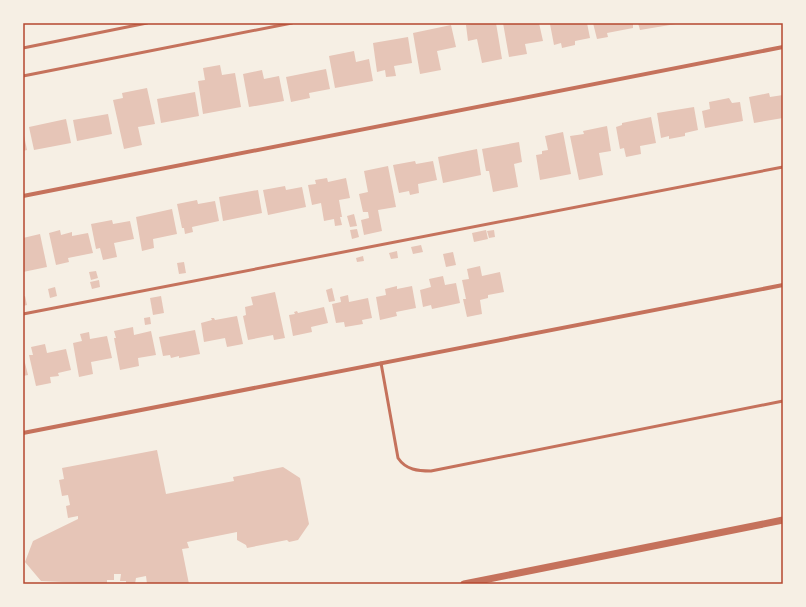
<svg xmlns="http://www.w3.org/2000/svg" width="806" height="607" font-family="Montserrat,sans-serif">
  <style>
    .building { fill: #e6c5b7 }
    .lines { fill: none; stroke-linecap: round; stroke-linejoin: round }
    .service { stroke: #c5725c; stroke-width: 3 }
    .minor { stroke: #c5725c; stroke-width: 4 }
    .tertiary { stroke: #c5725c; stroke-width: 7 }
    .neatline { fill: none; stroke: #b5482f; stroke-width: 1.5 }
  </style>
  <rect width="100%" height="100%" fill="#f6efe4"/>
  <g class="building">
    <polygon points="476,23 496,23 502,59 482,63 477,39 468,41 466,25"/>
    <polygon points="503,23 539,23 543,41 525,44 527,54 509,57"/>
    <polygon points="557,23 587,23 590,38 575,41 575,45 562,48 561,43 554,45 550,24"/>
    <polygon points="593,23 633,23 633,28 607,33 608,37 597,39"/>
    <polygon points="638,23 676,23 676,24 640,30"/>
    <polygon points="451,25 456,47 437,51 441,70 420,74 413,33"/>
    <polygon points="408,37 412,63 394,66 396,76 386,77 385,70 377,72 373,43"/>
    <polygon points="354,51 356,62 369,59 373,81 335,88 329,56"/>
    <polygon points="220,65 222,75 235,73 241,107 203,114 198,81 205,80 203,68"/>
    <polygon points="326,69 330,89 309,93 310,98 291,102 286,77"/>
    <polygon points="262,70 264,79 279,76 284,101 249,107 243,74"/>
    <polygon points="147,88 155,124 138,127 142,145 124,149 113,100 123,98 122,93"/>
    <polygon points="195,92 199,116 161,123 157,99"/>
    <polygon points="769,93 770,97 783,95 783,118 754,123 749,97"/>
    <polygon points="729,98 732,103 740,102 743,121 705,128 702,111 710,109 709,102"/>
    <polygon points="694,107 698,130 685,133 685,136 669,139 669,136 661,138 657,113"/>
    <polygon points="108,114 112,134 77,141 73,120"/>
    <polygon points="651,117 656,143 640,146 641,154 626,157 624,148 620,149 616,127 622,125 622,123"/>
    <polygon points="66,119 71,143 34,150 29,127"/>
    <polygon points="607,126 611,151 599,153 603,175 579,180 570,136 584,134 583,131"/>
    <polygon points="23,131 27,150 23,151"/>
    <polygon points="563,132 571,174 540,180 536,155 542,154 542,151 548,150 545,136"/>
    <polygon points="519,142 522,162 514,164 518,187 493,192 489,171 486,171 482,149"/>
    <polygon points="477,149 481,175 443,183 438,157"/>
    <polygon points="415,161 416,164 433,161 437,180 418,184 419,193 410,195 409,191 399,193 393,165"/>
    <polygon points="388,166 396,207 378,210 382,231 364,235 361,220 369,218 368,212 363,212 359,194 368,192 364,171"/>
    <polygon points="327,178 328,182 346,178 350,198 339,200 342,217 340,217 342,225 335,226 334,219 324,221 321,203 312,205 308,185 316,184 315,180"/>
    <polygon points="285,186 286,190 302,187 306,207 268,215 263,190"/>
    <polygon points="258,190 262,213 223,221 219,197"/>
    <polygon points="197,200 198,204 215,201 219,221 192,227 193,232 185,234 184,228 182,228 177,204"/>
    <polygon points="172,209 177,234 153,239 154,248 142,251 136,217"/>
    <polygon points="354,214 357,226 350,227 347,216"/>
    <polygon points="112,220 113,224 130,221 134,239 114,243 117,257 103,260 100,248 96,249 91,224"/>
    <polygon points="357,229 359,237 352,239 350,230"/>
    <polygon points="60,230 61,235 72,232 72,236 88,233 93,253 68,258 69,262 56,265 49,233"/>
    <polygon points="486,230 488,239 474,242 472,233"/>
    <polygon points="494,230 495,237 489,238 487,231"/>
    <polygon points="40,234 47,267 23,272 23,238"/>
    <polygon points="421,245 423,252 413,254 411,247"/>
    <polygon points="397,251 398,258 391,259 389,253"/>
    <polygon points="453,252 456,265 446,267 443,254"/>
    <polygon points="363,256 364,261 357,262 356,258"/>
    <polygon points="184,262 186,273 179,274 177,263"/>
    <polygon points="480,266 482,276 500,272 504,292 488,295 488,298 480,300 482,314 467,317 463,299 466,299 462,280 469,279 467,269"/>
    <polygon points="96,271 98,278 91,280 89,272"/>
    <polygon points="443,276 445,285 456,283 460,303 432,309 431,305 423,307 420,290 431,287 429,279"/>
    <polygon points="99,280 100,287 92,289 90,282"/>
    <polygon points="397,286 397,289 412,286 416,308 396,312 397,316 380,320 376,297 386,295 385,289"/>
    <polygon points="55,287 57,296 50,298 48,289"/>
    <polygon points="332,288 335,301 329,302 326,290"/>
    <polygon points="275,292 285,338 274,340 273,335 248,340 243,316 246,315 245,307 253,305 251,297"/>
    <polygon points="348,295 349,302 368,298 372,318 362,320 363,324 345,327 344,322 336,323 332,304 341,302 340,297"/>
    <polygon points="25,296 27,305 23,306 23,297"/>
    <polygon points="161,296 164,313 153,315 150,298"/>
    <polygon points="324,307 328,323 311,327 312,332 293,336 289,315 295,314 294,312 297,311 298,313"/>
    <polygon points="237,316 243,344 227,347 225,338 204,342 201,323 212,320 211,318 214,318 215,320"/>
    <polygon points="150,317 151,324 145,325 144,318"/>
    <polygon points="133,327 134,335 151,331 156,355 138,358 139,366 120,370 114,338 116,338 114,331"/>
    <polygon points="195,330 200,354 179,358 179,356 171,358 170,355 163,356 159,337"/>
    <polygon points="89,332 90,339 107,336 112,358 91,362 93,374 79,377 73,343 82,341 80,334"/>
    <polygon points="45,344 47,353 66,349 71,370 58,373 59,376 50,377 51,383 36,386 29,355 33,355 31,347"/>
    <polygon points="23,355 28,375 23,376"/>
    <polygon points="157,450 166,494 234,481 233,477 283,467 300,478 309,524 298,540 289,542 287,540 247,548 246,545 237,540 237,532 187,542 189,548 182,549 189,584 147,584 146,576 136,578 135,584 126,584 126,581 120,581 121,574 114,574 114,580 107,580 107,584 41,581 25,562 33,541 78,519 78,516 68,518 66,506 70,505 68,495 62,496 59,480 64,479 62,468"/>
  </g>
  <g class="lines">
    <g class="service">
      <polyline points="23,48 147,23"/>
      <polyline points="23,76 292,23"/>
      <polyline points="23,314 783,167"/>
      <path d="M381,363L398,458C406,470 418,471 431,471L783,401"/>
    </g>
    <g class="minor">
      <polyline points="23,196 783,47"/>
      <polyline points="23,433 783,285"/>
    </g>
    <polyline class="tertiary" points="464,584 783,520"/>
  </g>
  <rect width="806" height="607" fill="none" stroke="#f6efe4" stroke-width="48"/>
  <rect x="24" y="24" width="758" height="559" class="neatline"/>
</svg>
